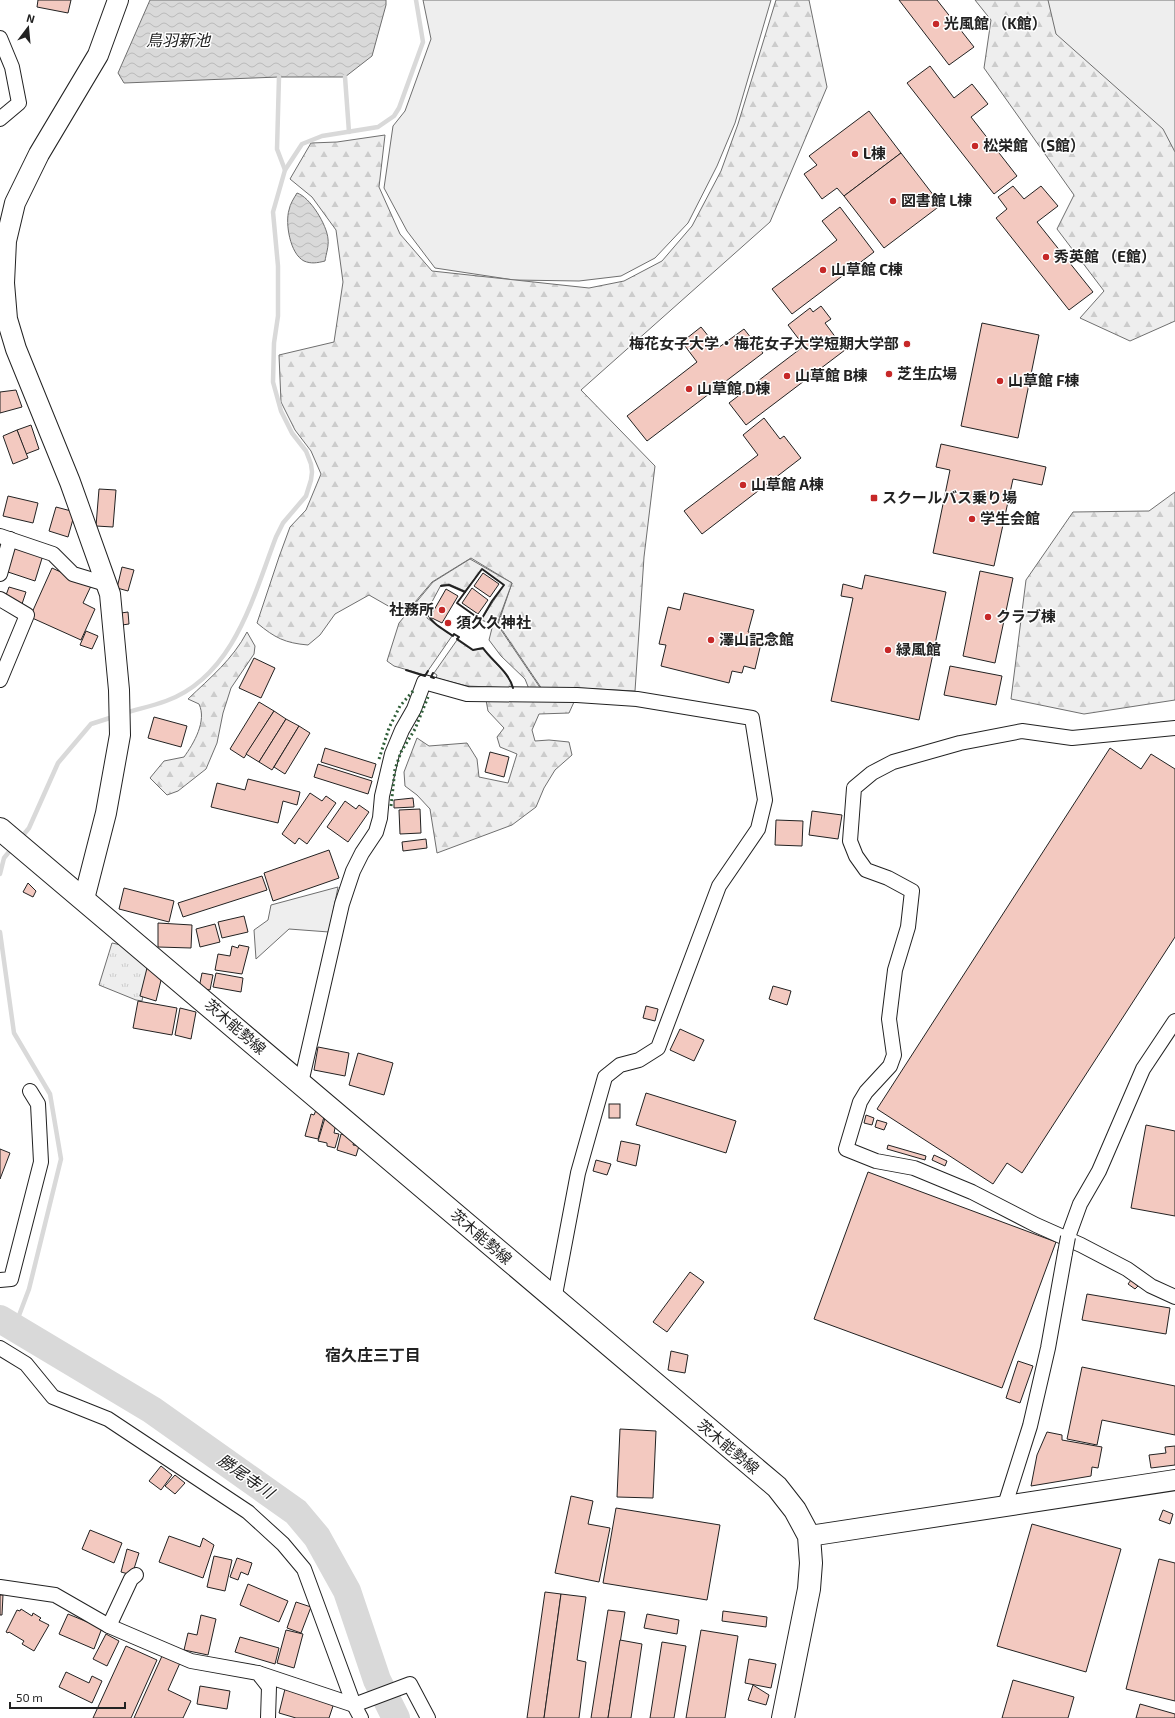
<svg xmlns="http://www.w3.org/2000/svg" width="1175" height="1718" font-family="'Exo 2','Noto Sans JP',sans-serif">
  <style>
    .grass { fill: #eee; stroke: #6f6f6f }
    .forest { fill: url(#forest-firs); stroke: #6f6f6f }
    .park { fill: url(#park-tufts); stroke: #6f6f6f }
    .water { fill: url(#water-waves); stroke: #6f6f6f }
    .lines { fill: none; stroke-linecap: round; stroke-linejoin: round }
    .stream { stroke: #d9d9d9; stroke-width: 4.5 }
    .river { stroke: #d9d9d9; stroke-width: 28 }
    .building { fill: #f3c9c0; stroke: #222 }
    .street-casing { stroke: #222; stroke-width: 16 }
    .secondary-casing { stroke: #222; stroke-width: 22 }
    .primary-casing { stroke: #222; stroke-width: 24 }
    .street { stroke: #fff; stroke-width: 14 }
    .secondary { stroke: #fff; stroke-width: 20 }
    .primary { stroke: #fff; stroke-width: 22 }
    .street-bridge-casing { stroke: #222; stroke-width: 16; stroke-linecap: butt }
    .street-bridge { stroke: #fff; stroke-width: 14 }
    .hedge { stroke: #2f5e38; stroke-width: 3; stroke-dasharray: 2 3; stroke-linecap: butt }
    .wall { stroke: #222; stroke-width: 2 }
    .poi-dot { fill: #c62828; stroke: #fff; stroke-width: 1.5 }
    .labels { text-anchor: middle; stroke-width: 3; stroke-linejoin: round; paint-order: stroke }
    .poi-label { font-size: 15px; font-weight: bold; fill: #222; stroke: #fff; text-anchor: start }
    .street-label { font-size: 15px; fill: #222; stroke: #fff }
    .water-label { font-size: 16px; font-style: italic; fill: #222; stroke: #fff }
    .neighbourhood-label { font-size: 16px; font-weight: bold; fill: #222; stroke: #fff }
  </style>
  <defs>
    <pattern id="forest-firs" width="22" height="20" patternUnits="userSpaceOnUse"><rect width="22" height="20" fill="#eee"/><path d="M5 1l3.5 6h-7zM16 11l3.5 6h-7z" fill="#ccc"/></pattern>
    <pattern id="park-tufts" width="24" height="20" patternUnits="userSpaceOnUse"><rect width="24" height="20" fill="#eee"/><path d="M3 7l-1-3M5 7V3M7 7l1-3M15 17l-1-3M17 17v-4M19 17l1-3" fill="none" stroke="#ccc"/></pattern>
    <pattern id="water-waves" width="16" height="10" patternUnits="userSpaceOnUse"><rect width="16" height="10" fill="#d9d9d9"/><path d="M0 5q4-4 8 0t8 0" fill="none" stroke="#bababa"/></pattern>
  </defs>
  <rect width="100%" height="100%" fill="#fff"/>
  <g class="grass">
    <polygon points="423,0 771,0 735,123 717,166 688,223 655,258 621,276 579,281 514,280 435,268 407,231 384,188 393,126 405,111 431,39"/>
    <polygon points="1033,0 1175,0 1175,204 1079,84"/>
    <polygon points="338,887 329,932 289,929 256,959 254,930 268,920 271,905"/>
  </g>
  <g class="forest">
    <path d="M776,0H809L827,87L770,222L581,390L655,466L644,557L635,691L578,688L542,689L498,624L512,583L471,558L432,582L404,615L369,595L335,614L320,635L308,645C285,643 275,638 257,623L279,557L290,527L306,510L321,474L311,451L295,430L281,402L279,355L334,342L343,282L336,230L312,197L290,179L311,143L337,142L385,135L379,187L400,234L432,271L589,288L624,281L662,261L692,226L721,171L738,124Z"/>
    <polygon points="975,0 1048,0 1056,34 1163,129 1175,152 1175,321 1130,341 1080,318 1104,291 1057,229 1074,195 984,68 991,20"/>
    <polygon points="1175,492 1175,700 1084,714 1011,699 1026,580 1073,512 1149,511"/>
    <polygon points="470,559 512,583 497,624 541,689 529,689 525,679 501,656 489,640 493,624 481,620 504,585 482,569 465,591 449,584 441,585 426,613 427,618 452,636 425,675 394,666 387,661 399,623 433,582"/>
    <path d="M247,632L255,646L254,654L231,688L223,713L217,743L206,769L178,791L167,795L150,778L164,761L184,757C194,743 207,721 199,704L188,699C210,678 233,659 247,632Z"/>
    <path d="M457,640L472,650L483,649C493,663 508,672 513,688L467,686L436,678L437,675L434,673Z"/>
    <polygon points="486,700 574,702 569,713 539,714 532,730 535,741 549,740 569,742 572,755 555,770 544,788 536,807 512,825 437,853 430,809 417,795 405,786 404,772 417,738 429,746 467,743 477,759 479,777 508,783 517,754 500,747 497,737 504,728 488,711"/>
  </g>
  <polygon class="park" points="112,943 121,945 148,965 142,1001 136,1000 99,985"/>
  <g class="water">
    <polygon points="150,0 386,0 386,5 372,56 345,77 279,77 124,83 118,73"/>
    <path d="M297,193C310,197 327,225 328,239C329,246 326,254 325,261C317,263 311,264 304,261C290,254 285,223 289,210C290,204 294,198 297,193Z"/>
  </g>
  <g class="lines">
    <g class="stream">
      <polyline points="279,77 277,149 285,170"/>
      <polyline points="345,77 349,132"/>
      <path d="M125,713C138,709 152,706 166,701C234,676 253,597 276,537L283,523L306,496L311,480L312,472L311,464L306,451L292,433L281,411L273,382L274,343L278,316V266L273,212L285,170L302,144L322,136L378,127L394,116L399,108L423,42L416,0"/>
      <polyline points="20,839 29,828 58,763 91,724 116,716"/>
      <polyline points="0,874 4,858 12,848"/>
      <polyline points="0,932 14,1033 50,1094 61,1159 29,1289 15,1326"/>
    </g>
    <polyline class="river" points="0,1319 152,1410 296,1512 317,1537 347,1591 377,1680 396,1718"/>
  </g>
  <g class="building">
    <polygon points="38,0 71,0 68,13 37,7"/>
    <polygon points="899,0 937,0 974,47 949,65"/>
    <polygon points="930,66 954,98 972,84 988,104 971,117 1017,176 994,194 907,83"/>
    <polygon points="869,111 901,153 844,196 837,188 822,199 804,174 817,165 809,156"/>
    <polygon points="901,153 941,205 884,248 844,196"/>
    <polygon points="1013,186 1024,199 1041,186 1058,206 1037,222 1093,292 1069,310 996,218 1007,209 998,197"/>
    <polygon points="840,207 874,252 792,314 772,289 837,240 822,221"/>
    <polygon points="821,306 831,319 825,323 845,350 746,425 729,403 804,346 788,325 810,308 813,312"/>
    <polygon points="982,323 1039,335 1018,438 961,426"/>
    <polygon points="701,327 718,348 744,329 763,353 647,441 627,416 697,362 682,342"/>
    <polygon points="16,390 22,407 0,413 0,392"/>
    <polygon points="764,418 780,439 784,436 801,458 702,534 684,511 758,455 743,435"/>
    <polygon points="31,425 39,449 26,454 17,430"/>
    <polygon points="17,430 28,458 13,464 3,436"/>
    <polygon points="941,444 1046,467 1042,485 1013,479 994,566 933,553 950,470 936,467"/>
    <polygon points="99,489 116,490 113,527 96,526"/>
    <polygon points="8,496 38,503 33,523 3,516"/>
    <polygon points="56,507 75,512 68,537 49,531"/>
    <polygon points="12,546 43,555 35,581 5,571"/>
    <polygon points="122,567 134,570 128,591 117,588"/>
    <polygon points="52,568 91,586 83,603 95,609 81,640 30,617"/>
    <polygon points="980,571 1013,578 995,663 963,656"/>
    <polygon points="483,573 499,584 490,597 474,586"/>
    <polygon points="865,575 946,592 919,720 831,701 853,598 841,596 843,584 862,589"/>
    <polygon points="9,587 26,592 22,604 5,598"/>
    <polygon points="472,588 488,600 478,614 462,603"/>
    <polygon points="446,589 458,596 442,623 430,617"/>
    <polygon points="684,593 754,610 748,632 763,635 755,669 744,666 742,673 732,671 729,683 661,666 666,645 659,644 668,607 680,610"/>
    <polygon points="128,612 129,624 122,625 121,613"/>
    <polygon points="86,631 98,636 92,649 80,645"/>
    <polygon points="254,658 275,668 261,698 239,688"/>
    <polygon points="950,666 1002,676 996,705 944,695"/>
    <polygon points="259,702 274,711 244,758 230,749"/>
    <polygon points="274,711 286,719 259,762 246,754"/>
    <polygon points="154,717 187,726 181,747 148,738"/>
    <polygon points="286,719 299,726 272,770 259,762"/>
    <polygon points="299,726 310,733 285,774 274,767"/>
    <polygon points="325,748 376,764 372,778 321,762"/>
    <polygon points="1110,748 1141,769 1151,754 1175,769 1175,937 1022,1173 1007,1163 993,1184 877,1109"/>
    <polygon points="490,752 509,757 504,777 485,772"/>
    <polygon points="318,764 372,781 368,794 314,777"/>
    <polygon points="248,779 300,792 297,805 283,801 278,823 211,807 217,783 245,790"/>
    <polygon points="310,793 322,801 326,796 336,803 307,844 299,838 295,844 282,834"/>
    <polygon points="413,798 414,807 394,808 394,800"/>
    <polygon points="345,801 356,809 359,805 369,812 348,842 327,827"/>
    <polygon points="420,809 421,833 400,834 399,810"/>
    <polygon points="812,811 842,815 838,839 809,835"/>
    <polygon points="776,820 803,821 802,846 775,845"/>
    <polygon points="426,839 427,848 403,851 402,842"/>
    <polygon points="329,850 339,878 273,901 264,873"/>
    <polygon points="262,876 267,890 183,917 178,903"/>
    <polygon points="28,883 36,891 33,897 23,892"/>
    <polygon points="124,888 174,901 169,922 119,909"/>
    <polygon points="244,916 248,932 222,938 218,922"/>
    <polygon points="158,923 192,925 191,948 158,947"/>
    <polygon points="215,924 220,942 200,947 196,929"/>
    <polygon points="239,945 249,947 242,974 215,970 218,954 230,956 232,946 238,948"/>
    <polygon points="147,968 163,972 156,1001 140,996"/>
    <polygon points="202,973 213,975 210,990 199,988"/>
    <polygon points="216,973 243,978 241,992 213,987"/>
    <polygon points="773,986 791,991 787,1005 769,999"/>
    <polygon points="138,1001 177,1008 172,1035 133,1028"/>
    <polygon points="646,1006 658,1009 655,1021 643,1018"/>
    <polygon points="180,1008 196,1012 191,1039 175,1035"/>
    <polygon points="680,1029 704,1040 694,1061 670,1050"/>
    <polygon points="318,1047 349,1053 345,1076 314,1070"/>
    <polygon points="358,1053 393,1063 384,1095 349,1085"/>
    <polygon points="646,1093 736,1121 726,1153 636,1125"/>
    <rect x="609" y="1104" width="11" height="14"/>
    <polygon points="316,1110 325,1113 318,1139 305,1136 311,1114 314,1115"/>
    <polygon points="866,1115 874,1118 872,1125 864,1123"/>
    <polygon points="325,1118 336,1123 334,1133 339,1134 335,1148 327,1146 327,1143 318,1141"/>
    <polygon points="877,1120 887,1123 884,1130 875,1127"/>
    <polygon points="1146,1125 1175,1131 1175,1216 1131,1208"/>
    <polygon points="341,1134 355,1138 353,1145 359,1146 356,1156 337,1150"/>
    <polygon points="621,1141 640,1145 636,1166 617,1161"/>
    <polygon points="888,1145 926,1156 925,1160 887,1149"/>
    <polygon points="0,1149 10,1153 0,1179"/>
    <polygon points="934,1155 947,1161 945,1166 932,1160"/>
    <polygon points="596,1160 611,1164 607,1175 593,1171"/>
    <polygon points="868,1172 1056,1242 1002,1388 814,1319"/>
    <polygon points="690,1272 704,1282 667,1332 653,1322"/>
    <polygon points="1131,1280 1138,1286 1135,1289 1128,1284"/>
    <polygon points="1087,1294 1170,1308 1166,1334 1082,1320"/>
    <polygon points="671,1351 688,1355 685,1373 668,1370"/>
    <polygon points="1018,1361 1033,1366 1020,1403 1006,1398"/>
    <polygon points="1082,1367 1175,1386 1175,1435 1102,1420 1097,1445 1067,1439"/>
    <polygon points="620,1429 656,1431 653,1498 617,1497"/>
    <polygon points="1047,1432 1062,1435 1062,1440 1102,1447 1098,1468 1092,1467 1091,1476 1031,1486 1037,1455"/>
    <polygon points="1175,1446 1175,1465 1151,1468 1149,1455 1166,1453 1165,1447"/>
    <polygon points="161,1466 172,1475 161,1490 149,1481"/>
    <polygon points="175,1475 185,1483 175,1494 165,1486"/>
    <polygon points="571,1496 593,1501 588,1524 610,1528 599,1582 555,1573"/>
    <polygon points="616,1508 720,1525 707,1600 603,1583"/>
    <polygon points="1163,1510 1173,1514 1170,1524 1159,1520"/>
    <polygon points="1032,1524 1121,1549 1086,1672 997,1646"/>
    <polygon points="90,1530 122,1543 114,1563 82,1549"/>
    <polygon points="169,1536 200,1547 203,1538 214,1545 203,1578 159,1562"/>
    <polygon points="127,1549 139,1553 132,1575 121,1572"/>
    <polygon points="214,1556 232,1560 225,1591 207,1587"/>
    <polygon points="237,1558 252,1563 248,1575 241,1572 238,1580 230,1577"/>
    <polygon points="1159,1559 1175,1563 1175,1701 1126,1689"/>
    <polygon points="248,1584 288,1601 279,1622 240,1605"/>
    <polygon points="545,1592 561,1594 544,1718 527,1718"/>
    <polygon points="561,1594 586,1597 577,1660 586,1662 579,1718 544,1718"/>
    <polygon points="0,1595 3,1595 2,1615 0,1615"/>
    <polygon points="296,1602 311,1607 301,1633 287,1628"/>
    <polygon points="21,1609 32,1616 33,1613 41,1618 39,1620 49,1625 34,1651 22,1644 24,1641 9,1632 8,1633 6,1632 17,1610 20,1611"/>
    <polygon points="608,1610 625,1612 608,1718 591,1718"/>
    <polygon points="723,1611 767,1617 766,1627 722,1621"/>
    <polygon points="68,1614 102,1628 94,1649 59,1634"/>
    <polygon points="647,1614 679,1620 677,1634 644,1628"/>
    <polygon points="201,1615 216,1619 208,1655 184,1650 188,1633 197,1635"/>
    <polygon points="286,1630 303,1634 294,1668 277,1663"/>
    <polygon points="701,1630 738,1636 725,1718 686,1718"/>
    <polygon points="106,1634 119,1641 107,1666 93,1659"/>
    <polygon points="240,1637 279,1648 275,1664 235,1652"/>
    <polygon points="620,1640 642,1644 631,1718 608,1718"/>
    <polygon points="662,1642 686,1646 674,1718 650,1718"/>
    <polygon points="126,1646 157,1660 131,1718 93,1718"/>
    <polygon points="162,1656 180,1663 168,1690 191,1701 183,1718 134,1718"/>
    <polygon points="749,1659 776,1664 771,1688 745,1683"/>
    <polygon points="66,1672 89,1683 92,1676 102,1681 92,1703 59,1687"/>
    <polygon points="1013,1680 1074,1697 1068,1718 1002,1718"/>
    <polygon points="753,1685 769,1695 766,1705 748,1700"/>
    <polygon points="200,1686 230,1691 227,1709 197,1704"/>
    <polygon points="285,1689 334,1703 329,1718 296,1718 279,1713"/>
    <polygon points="1140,1704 1175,1714 1175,1718 1136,1718"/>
  </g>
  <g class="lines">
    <g class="street-casing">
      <g id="street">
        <polyline points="0,38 12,67 19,103 0,119"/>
        <polyline points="0,536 53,554 73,574 106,584"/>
        <polyline points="0,574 10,539"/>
        <polyline points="0,599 27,615 0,680"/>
        <polyline points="1175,728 1072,738 1022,731 960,743 893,762 872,773 854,788 850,841 856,856 866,870 888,878 912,891 908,927 895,970 889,1019 894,1055 890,1066 866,1092 860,1102 846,1149 876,1161 914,1168 972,1192 1036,1225 1081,1245 1127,1269 1151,1286 1175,1297"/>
        <polyline points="301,1083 342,904 353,871 362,853 376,832 380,818 382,796 392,754 402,730 414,709 424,682 467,694 577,695 637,699 752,718 765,800 758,829 719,886 658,1048 639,1060 620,1065 605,1077 578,1173 554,1300"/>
        <polyline points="1068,1237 1080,1204 1099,1171 1143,1069 1175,1021"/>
        <polyline points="0,1280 11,1279 41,1162 38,1104 30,1091"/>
        <polyline points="0,1348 26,1364 53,1397 108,1419 248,1512 283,1544 304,1569 354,1705 361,1718"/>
        <polyline points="1005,1505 1030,1426 1048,1348 1065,1253"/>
        <polyline points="0,1587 55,1595 109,1626 191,1661 258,1673 269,1687 268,1718"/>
        <polyline points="109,1626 131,1579 136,1575"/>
        <polyline points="258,1673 354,1705 410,1684 428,1718"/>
      </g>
    </g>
    <g class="secondary-casing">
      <g id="secondary">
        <polyline points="84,899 106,813 120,735 119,690 110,594 70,482 16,349 7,319 4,283 6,241 15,203 39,154 98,55 118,0"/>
        <polyline points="809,1536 1175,1480"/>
      </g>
    </g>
    <g class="primary-casing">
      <polyline id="primary" points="0,829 777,1487 795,1510 809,1536 811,1563 809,1589 783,1718"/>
    </g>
    <use href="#street" class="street"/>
    <use href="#secondary" class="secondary"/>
    <use href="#primary" class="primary"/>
    <g class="street-bridge-casing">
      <polyline id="street-bridge" points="1065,1253 1068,1237"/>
    </g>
    <use href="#street-bridge" class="street-bridge"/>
    <g class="hedge">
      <polyline points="379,759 389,728 400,706 414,690"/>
      <polyline points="391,806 395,769 401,752 415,729 428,697"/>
    </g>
    <g class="wall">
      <polygon points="482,569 504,585 492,601 481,620 457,603"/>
      <polyline points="441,586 449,585 465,592"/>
      <path d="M428,613C430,623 445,630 453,636L454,634L459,637L457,639L473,650L483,648C493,662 509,672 513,688"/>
      <polyline points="406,670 425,676 428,671"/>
      <polyline points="433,673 431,677 434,678"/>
    </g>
  </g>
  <g class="poi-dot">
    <circle cx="936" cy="24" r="4"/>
    <circle cx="975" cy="146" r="4"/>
    <circle cx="855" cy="154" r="4"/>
    <circle cx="893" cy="201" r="4"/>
    <circle cx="1046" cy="257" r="4"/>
    <circle cx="823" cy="270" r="4"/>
    <circle cx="907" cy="344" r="4"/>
    <circle cx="889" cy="374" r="4"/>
    <circle cx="787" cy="376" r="4"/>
    <circle cx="1000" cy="381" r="4"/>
    <circle cx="689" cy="389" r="4"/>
    <circle cx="743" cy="485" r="4"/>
    <rect x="870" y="494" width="8" height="8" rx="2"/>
    <circle cx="972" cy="519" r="4"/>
    <circle cx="442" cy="610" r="4"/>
    <circle cx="988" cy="617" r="4"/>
    <circle cx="448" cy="623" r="4"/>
    <circle cx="711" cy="640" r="4"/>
    <circle cx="888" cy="650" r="4"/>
  </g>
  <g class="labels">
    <g class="poi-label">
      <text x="944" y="29">光風館 （K館）</text>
      <text x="983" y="151">松栄館 （S館）</text>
      <text x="863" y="159">L棟</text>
      <text x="901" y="206">図書館 L棟</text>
      <text x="1054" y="262">秀英館 （E館）</text>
      <text x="831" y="275">山草館 C棟</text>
      <text x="899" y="349" text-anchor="end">梅花女子大学・梅花女子大学短期大学部</text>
      <text x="897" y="379">芝生広場</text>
      <text x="795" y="381">山草館 B棟</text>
      <text x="1008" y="386">山草館 F棟</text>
      <text x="697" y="394">山草館 D棟</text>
      <text x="751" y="490">山草館 A棟</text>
      <text x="882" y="503">スクールバス乗り場</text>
      <text x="980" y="524">学生会館</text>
      <text x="434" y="615" text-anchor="end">社務所</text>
      <text x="996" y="622">クラブ棟</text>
      <text x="456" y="628">須久久神社</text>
      <text x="719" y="645">澤山記念館</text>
      <text x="896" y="655">緑風館</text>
    </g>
    <g class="street-label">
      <text transform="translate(235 1027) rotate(41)" y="5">茨木能勢線</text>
      <text transform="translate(481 1237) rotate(41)" y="5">茨木能勢線</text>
      <text transform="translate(728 1447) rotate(40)" y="5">茨木能勢線</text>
    </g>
    <g class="water-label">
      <text x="178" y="46">鳥羽新池</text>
      <text transform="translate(246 1476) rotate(35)" y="6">勝尾寺川</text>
    </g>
    <g class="neighbourhood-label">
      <text x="373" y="1361">宿久庄三丁目</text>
    </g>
  </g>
  <g transform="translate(28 28) rotate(16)" stroke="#ffffff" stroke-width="3" paint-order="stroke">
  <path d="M0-3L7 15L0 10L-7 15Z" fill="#222222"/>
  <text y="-6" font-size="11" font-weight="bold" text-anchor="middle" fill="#222222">N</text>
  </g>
  <path d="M10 1702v6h115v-6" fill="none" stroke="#222222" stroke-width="2"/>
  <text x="16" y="1702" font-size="12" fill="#222222" stroke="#ffffff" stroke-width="3" paint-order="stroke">50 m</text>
</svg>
